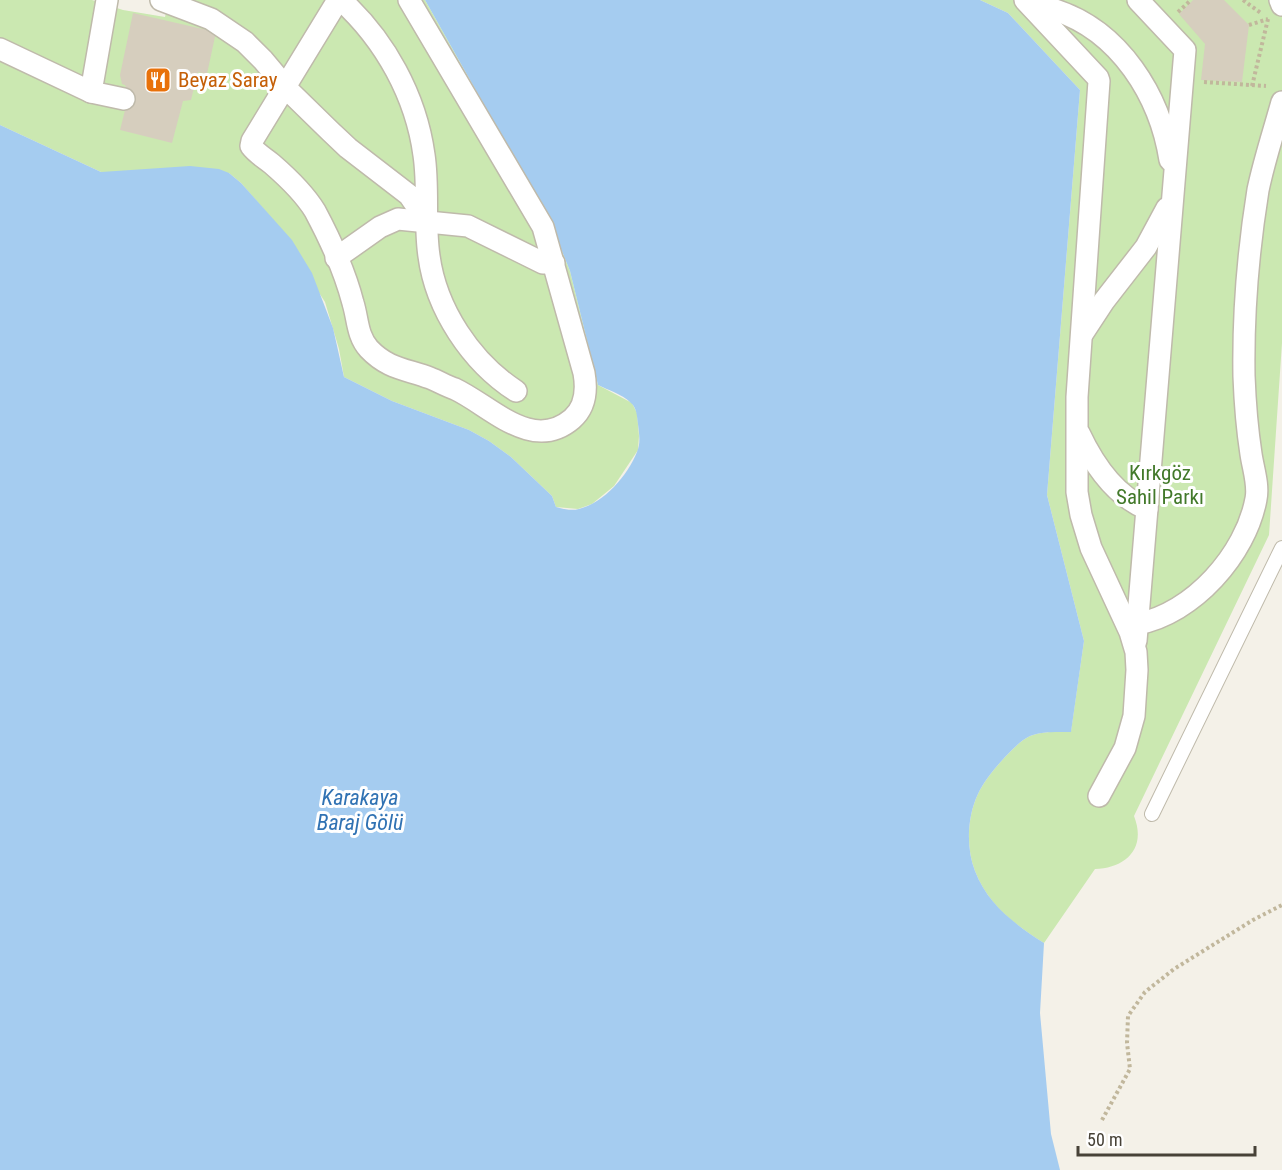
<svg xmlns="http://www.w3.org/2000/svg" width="1282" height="1170" font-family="'Roboto Condensed',sans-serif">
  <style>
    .green { fill: #cbe8b1 }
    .water { fill: #a5ccf0 }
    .building { fill: #d6cebe }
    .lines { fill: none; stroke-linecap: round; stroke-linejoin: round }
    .service-casing { stroke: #bfbaab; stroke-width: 16 }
    .pedestrian-casing { stroke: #bfbaab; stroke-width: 24 }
    .path { stroke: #c1b79c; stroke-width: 4; stroke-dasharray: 3 3; stroke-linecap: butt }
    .service { stroke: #fff; stroke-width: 14 }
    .pedestrian { stroke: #fff; stroke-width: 21 }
    .labels { text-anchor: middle; stroke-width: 6; stroke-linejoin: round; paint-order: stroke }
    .food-label { font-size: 21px; fill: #c56008; stroke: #fff; text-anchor: start }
    .park-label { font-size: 21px; fill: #42792a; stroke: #fff }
    .water-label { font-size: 22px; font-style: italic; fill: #3072b3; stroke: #fff }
  </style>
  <rect width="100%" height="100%" fill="#f4f1e8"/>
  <g class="green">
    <polygon points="0,0 92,0 123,10 165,17 169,0 425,0 551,224 570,271 598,385 632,403 637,413 639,436 638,450 614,486 592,504 578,509 556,507 552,496 511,457 489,441 469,430 392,401 344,377 339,349 325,302 268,214 241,183 229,173 101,172 0,125"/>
    <path d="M980,0H1282V343L1269,535L1134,816C1147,849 1125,868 1095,869L1044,943C1015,925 988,905 975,871C966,848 967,817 978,794C984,781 995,768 1005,757C1012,750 1021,740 1030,736C1042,731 1058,732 1071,731L1084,641L1047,495L1080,90L1008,13Z"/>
  </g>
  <path class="water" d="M425,0H980L1008,13L1080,90L1047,495L1084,641L1071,732C1058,732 1041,731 1030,736C1021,740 1012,750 1005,757C995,768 984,781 978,794C967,817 966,848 975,871C988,905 1016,925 1044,943L1040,1013L1051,1134L1060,1170H0V125L101,172L190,166L219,169L229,173L241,183L292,240L312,273L333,328L344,377L392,401L469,430L489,441L511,457L552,496L556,507C563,509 571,511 579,509C604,503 628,475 637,452C641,443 639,433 638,424C637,417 637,408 631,403C622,394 608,390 598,385L570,271L551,224Z"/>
  <g class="building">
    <polygon points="1193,0 1224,0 1249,25 1242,82 1201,80 1205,44 1179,14"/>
    <polygon points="133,13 216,32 207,74 198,72 191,100 183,101 172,143 120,130 126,106 127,91 125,85 122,84 120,75"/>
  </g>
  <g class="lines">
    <g class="service-casing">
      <polyline id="service" points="1152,814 1282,548"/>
    </g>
    <g class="pedestrian-casing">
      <g id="pedestrian">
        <polyline points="107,0 91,92 124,99"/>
        <polyline points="161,0 211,19 245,42 263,60 289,91 330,131 348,148 409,195 427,221"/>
        <path d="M338,0L252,141L251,146C257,154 265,158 272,164C287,177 304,193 315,211C330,239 345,272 353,303C358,319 357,336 369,349C388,369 406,369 430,378C438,381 446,386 455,389C491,406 532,453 572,419C586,407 587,390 584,373L543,227L409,0"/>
        <path d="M341,0C385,40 416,96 424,155C429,188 424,222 429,256C436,309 471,362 516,391"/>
        <polyline points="1025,0 1098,78 1099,81 1077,397 1077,492 1081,515 1091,548 1130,632 1136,652 1137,670 1134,716 1125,748 1099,796"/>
        <polyline points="1280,0 1282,5"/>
        <path d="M1028,2C1037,5 1046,7 1055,10C1120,31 1160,96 1170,160"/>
        <polyline points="0,49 91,92"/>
        <polyline points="336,258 380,227 398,219 468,226 543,263 554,263"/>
        <polyline points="1083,333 1104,301 1146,247 1167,208"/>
        <path d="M1079,433C1093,463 1115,496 1147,509"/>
        <path d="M1137,624C1193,614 1246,554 1256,499C1259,485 1253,468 1251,454C1247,428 1245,403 1244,376C1243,314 1248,252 1258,190C1264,161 1274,131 1282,102"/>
        <polyline points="1136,641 1185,50 1138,0"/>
      </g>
    </g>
    <g class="path">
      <polyline points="1243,0 1261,13"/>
      <polyline points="1178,12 1191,0"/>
      <polyline points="1249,25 1268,19"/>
      <polyline points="1204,82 1266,86"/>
      <polyline points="1252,86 1268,19"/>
      <polyline points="1102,1120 1130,1069 1127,1043 1128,1016 1145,992 1174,969 1253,920 1282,905"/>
    </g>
    <use href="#service" class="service"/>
    <use href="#pedestrian" class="pedestrian"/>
  </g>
  <defs>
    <g id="restaurant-square" transform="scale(1.35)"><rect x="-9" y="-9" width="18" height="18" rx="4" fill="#e8710a" stroke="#fff"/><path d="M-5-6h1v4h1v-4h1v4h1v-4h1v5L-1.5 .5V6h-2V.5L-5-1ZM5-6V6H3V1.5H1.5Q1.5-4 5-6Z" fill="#fff"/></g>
  </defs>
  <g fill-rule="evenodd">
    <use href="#restaurant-square" x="158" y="80"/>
  </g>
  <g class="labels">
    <g class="food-label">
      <text x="178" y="87">Beyaz Saray</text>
    </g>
    <g class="park-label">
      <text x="1160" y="480">Kırkgöz<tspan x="1160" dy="24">Sahil Parkı</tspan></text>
    </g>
    <g class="water-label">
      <text x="360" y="805">Karakaya<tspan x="360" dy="25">Baraj Gölü</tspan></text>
    </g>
  </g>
  <path d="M1078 1146v9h177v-9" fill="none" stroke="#474237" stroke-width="3"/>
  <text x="1087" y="1146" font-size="18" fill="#474237" stroke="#ffffff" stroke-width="4.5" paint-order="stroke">50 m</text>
</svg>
